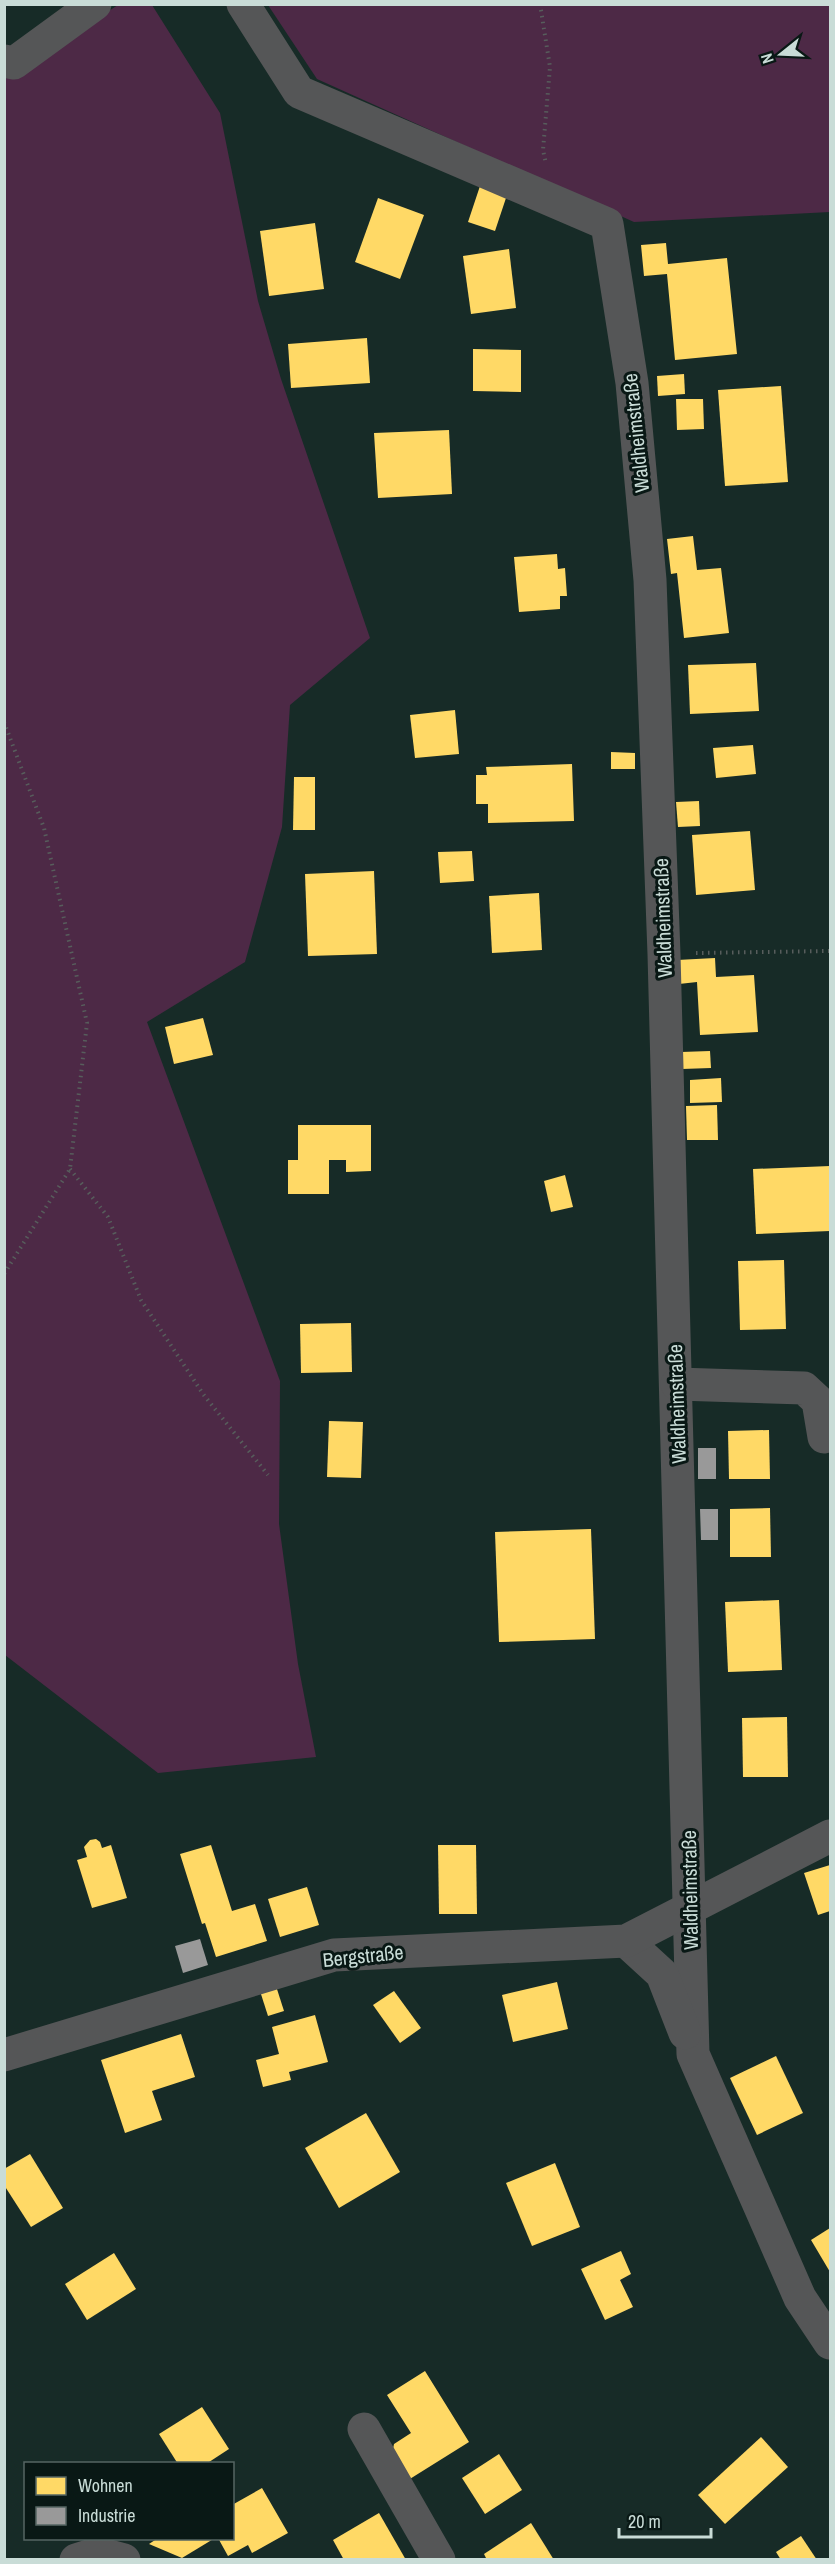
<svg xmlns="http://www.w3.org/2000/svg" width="835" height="2564" font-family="'Archivo Narrow',sans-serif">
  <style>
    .green { fill: #4d2946 }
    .homes { fill: #ffd966 }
    .industry { fill: #999 }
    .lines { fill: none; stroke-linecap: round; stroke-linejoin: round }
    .path { stroke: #575d5c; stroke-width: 4; stroke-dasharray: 1.5 4.5; stroke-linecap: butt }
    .minor { stroke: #555657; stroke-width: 33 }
    .labels { text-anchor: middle; stroke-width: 6; stroke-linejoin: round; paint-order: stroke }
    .street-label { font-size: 20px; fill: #c9dcd7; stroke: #091815 }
  </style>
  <rect width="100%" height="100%" fill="#172b27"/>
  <g class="green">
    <polygon points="118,5 152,5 220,113 258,301 281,379 370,638 290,705 282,827 245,962 147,1022 280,1381 279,1524 298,1664 316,1757 158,1773 5,1655 4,79"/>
    <polygon points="268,5 830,5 830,212 634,222 317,79"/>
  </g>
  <g class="homes">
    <polygon points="480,186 507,195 495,231 468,222"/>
    <polygon points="378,198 424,215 400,279 355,262"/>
    <polygon points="315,223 324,289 269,296 260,231"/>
    <polygon points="666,243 668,264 727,258 737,354 675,360 667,274 644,276 641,245"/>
    <polygon points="509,249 516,308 471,314 463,256"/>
    <polygon points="367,338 370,383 291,388 288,344"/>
    <polygon points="473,349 521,350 521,392 473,391"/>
    <polygon points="684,374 685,394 658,396 657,376"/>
    <polygon points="781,386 788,482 725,486 718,390"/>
    <polygon points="676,399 703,399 704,429 677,430"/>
    <polygon points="449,430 452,494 378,498 374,433"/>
    <polygon points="693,536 697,570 721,568 729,633 684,638 677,573 671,574 667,539"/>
    <polygon points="557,554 558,569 565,568 567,596 560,596 560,609 519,612 514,557"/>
    <polygon points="756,663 759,711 690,714 688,665"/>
    <polygon points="455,710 459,754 415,758 410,715"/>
    <polygon points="753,745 756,774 716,778 713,748"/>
    <polygon points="611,752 635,753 635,769 611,769"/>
    <polygon points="572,764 574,821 488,823 488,804 476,804 476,775 487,775 486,767"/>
    <polygon points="294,777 315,777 315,830 293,830"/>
    <polygon points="699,801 700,826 678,827 676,802"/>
    <polygon points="750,831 755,890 696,895 692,835"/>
    <polygon points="472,851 474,881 440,883 438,852"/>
    <polygon points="374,871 377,954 308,956 305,874"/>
    <polygon points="539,893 542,950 492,953 489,896"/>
    <polygon points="715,958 716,977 754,975 758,1032 700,1035 697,982 679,984 677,960"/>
    <polygon points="203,1018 213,1055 174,1064 165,1027"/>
    <polygon points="710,1051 711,1068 682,1069 681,1052"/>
    <polygon points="721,1078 722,1102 690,1103 690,1080"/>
    <polygon points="717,1105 718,1140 687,1140 686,1106"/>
    <polygon points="298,1125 371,1125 371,1171 346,1172 346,1160 329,1160 329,1194 288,1194 288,1160 298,1160"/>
    <polygon points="830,1166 830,1231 756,1234 753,1169"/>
    <polygon points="565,1175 573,1207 551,1212 544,1181"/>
    <polygon points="784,1260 786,1329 740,1330 738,1261"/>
    <polygon points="351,1323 352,1372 301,1373 300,1324"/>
    <polygon points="329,1421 363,1422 361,1478 327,1477"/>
    <polygon points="769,1430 770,1479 729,1479 728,1431"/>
    <polygon points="770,1508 771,1557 730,1557 730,1509"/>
    <polygon points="591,1529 595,1639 499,1642 495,1532"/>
    <polygon points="779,1600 782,1670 728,1672 725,1602"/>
    <polygon points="787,1717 788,1777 743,1777 742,1718"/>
    <polygon points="96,1839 100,1842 102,1848 111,1845 127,1898 92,1908 77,1860 87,1857 84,1847 90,1840"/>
    <polygon points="211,1845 232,1911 255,1904 267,1941 216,1957 205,1923 202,1924 180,1854"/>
    <polygon points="438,1845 476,1845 477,1914 439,1914"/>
    <polygon points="830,1865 830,1911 818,1915 804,1873"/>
    <polygon points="307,1887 319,1925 280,1937 268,1899"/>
    <polygon points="557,1982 568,2029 513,2042 502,1995"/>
    <polygon points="276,1986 284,2011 268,2016 260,1991"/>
    <polygon points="394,1991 421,2028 400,2043 373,2005"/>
    <polygon points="315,2015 328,2062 289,2072 291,2080 263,2087 256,2060 279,2054 272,2027"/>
    <polygon points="181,2034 195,2077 152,2091 162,2120 125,2133 101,2060"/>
    <polygon points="776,2056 803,2113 757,2135 730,2078"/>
    <polygon points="366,2113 400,2172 339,2208 305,2148"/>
    <polygon points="30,2154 63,2208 31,2227 4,2185 4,2169"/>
    <polygon points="555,2163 580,2227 532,2246 506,2183"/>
    <polygon points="830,2228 830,2272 811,2240"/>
    <polygon points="621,2251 631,2274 620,2280 633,2307 605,2320 581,2269"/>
    <polygon points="114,2253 136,2289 87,2320 65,2284"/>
    <polygon points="425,2371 469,2442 405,2482 391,2459 394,2444 411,2433 387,2395"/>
    <polygon points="202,2407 229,2449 206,2464 178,2464 159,2434"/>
    <polygon points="761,2437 788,2467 725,2524 698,2495"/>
    <polygon points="499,2454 522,2490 485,2514 462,2478"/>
    <polygon points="262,2488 288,2533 252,2553 248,2545 228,2556 218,2538 232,2538 232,2505"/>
    <polygon points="379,2513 406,2560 344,2560 333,2540"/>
    <polygon points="531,2523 554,2560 487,2560 484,2554"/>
    <polygon points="801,2536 817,2560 781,2560 776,2552"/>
    <polygon points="158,2538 215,2538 182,2558 149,2544"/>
  </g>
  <g class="industry">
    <rect x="698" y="1448" width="18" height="31"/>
    <polygon points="700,1509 718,1509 718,1540 701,1540"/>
    <polygon points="200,1939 208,1965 183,1973 175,1946"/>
  </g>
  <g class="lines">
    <g class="path">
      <polyline points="540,4 550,67 543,150 546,164"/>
      <polyline points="4,722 44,828 87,1023 70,1169 4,1274"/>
      <polyline points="696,953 830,951"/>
      <polyline points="70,1169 108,1217 141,1300 203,1394 268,1475"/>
    </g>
    <g class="minor">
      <polyline points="243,4 299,92 607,224 632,383 650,580 664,954 693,2054 800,2298 830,2343"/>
      <polyline points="4,61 14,63 95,4"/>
      <polyline points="677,1384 804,1388 818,1401 824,1437"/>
      <polyline points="626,1941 662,1974 685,2033"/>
      <polyline points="4,2055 334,1955 626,1941 830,1836"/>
      <polyline points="364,2429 439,2560"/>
      <polyline points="76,2560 98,2553 124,2560"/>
    </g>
  </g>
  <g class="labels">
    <g class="street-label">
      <text transform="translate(636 433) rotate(-96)" y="7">Waldheimstraße</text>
      <text transform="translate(663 918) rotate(-92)" y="7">Waldheimstraße</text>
      <text transform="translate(677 1404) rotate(-92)" y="7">Waldheimstraße</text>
      <text transform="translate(690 1890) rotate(-91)" y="7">Waldheimstraße</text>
      <text transform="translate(363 1956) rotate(-6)" y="7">Bergstraße</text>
    </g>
  </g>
  <rect width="835" height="2564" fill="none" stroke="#c9dcd7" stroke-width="12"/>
  <rect x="24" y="2462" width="210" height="78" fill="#091815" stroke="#566663" stroke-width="1.5"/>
  <rect x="36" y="2477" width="30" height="18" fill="#ffd966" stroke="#566663" stroke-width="1.5"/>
  <text x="78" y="2492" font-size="18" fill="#c9dcd7">Wohnen</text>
  <rect x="36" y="2507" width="30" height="18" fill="#999999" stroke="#566663" stroke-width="1.5"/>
  <text x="78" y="2522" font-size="18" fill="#c9dcd7">Industrie</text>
  <g transform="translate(781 54) rotate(252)" stroke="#091815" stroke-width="4.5" paint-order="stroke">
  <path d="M0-4.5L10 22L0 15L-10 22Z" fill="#c9dcd7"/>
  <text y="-9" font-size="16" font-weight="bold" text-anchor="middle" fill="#c9dcd7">N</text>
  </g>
  <path d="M619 2528v9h92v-9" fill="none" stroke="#c9dcd7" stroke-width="3"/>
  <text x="628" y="2528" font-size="18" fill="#c9dcd7" stroke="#091815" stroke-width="4.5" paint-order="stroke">20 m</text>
</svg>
